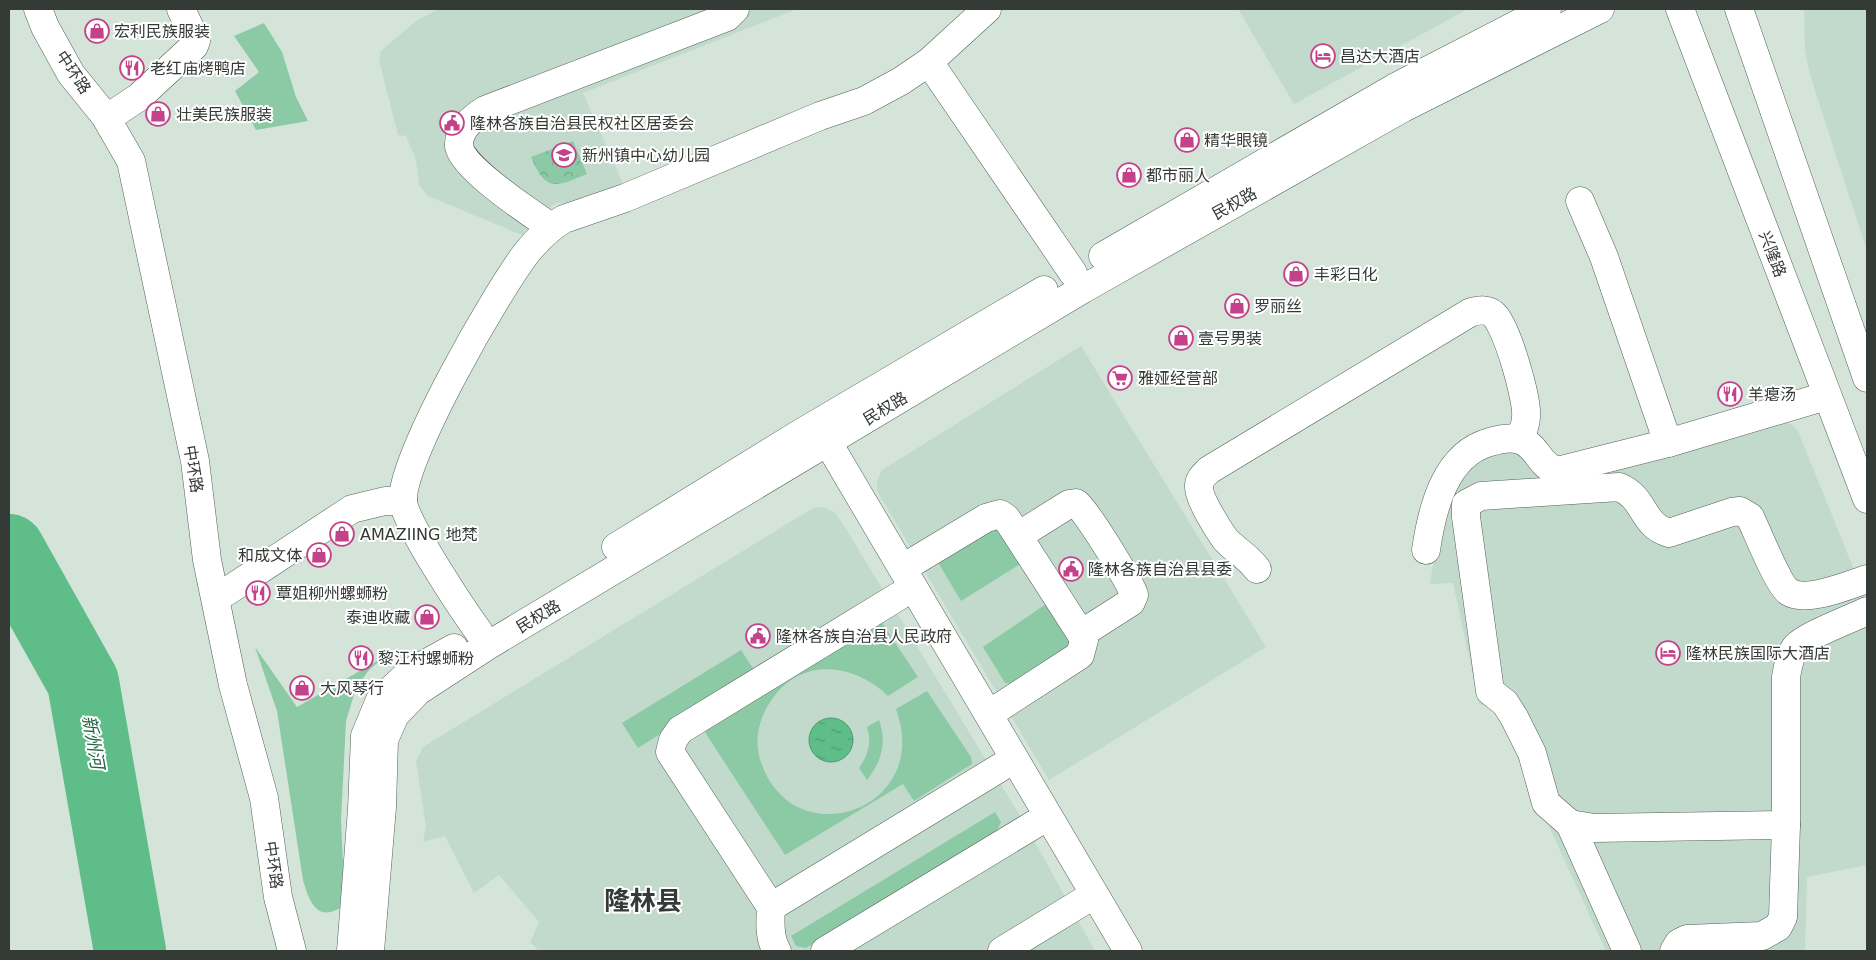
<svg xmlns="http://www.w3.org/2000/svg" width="1876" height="960" font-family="'DejaVu Sans','Noto Sans SC',sans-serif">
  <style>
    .built { fill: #c2dacb }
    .green { fill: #8ccaa5 }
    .park { fill: url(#park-crowns) }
    .water { fill: url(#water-ripples); stroke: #519670 }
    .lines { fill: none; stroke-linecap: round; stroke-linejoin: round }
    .river { stroke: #5ebd89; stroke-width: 72 }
    .minor-casing { stroke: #526057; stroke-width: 29 }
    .major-casing { stroke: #526057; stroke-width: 29 }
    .minor { stroke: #fff; stroke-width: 28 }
    .major { stroke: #fff; stroke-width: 28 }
    .labels { text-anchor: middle; stroke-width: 4; stroke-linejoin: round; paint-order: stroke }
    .poi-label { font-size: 16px; fill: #343a36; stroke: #fff; text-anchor: start }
    .street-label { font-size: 16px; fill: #343a36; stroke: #fff }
    .water-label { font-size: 18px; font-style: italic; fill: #216643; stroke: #fff }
    .town-label { font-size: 26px; font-weight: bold; fill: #343a36; stroke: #fff }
  </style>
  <defs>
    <pattern id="park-crowns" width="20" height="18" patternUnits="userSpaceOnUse" patternTransform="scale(1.25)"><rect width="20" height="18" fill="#8ccaa5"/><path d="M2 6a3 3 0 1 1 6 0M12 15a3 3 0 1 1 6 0" fill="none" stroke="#73a587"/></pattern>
    <pattern id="water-ripples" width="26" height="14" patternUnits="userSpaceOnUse" patternTransform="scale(1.25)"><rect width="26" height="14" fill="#5ebd89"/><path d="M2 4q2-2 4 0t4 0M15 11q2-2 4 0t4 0" fill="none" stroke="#4e9b71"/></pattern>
  </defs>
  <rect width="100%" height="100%" fill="#d4e4d9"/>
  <g class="built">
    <polygon points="439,9 797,9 583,93 624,186 569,203 556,203 538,216 522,235 428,196 419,185 416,160 406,136 398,135 379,60 381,51 417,20"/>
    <polygon points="1238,9 1468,9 1294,104"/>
    <polygon points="1804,9 1867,9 1867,251 1810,75 1805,51"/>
    <polygon points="1081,346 1266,647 1049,780 877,491 877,481 882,470"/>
    <polygon points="1784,422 1792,425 1798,431 1867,602 1867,865 1807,877 1805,951 1606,951 1548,824 1533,809 1525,768 1500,711 1479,704 1453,583 1430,584 1437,536 1471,456 1511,448 1538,460"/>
    <polygon points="823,507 834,512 843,524 1026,826 1095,951 539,951 530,942 539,922 499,875 474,893 445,836 423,842 426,826 416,761 423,747 813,508"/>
  </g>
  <g class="green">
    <polygon points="264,23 282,52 296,97 308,121 256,130 235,91 259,72 234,36"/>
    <polygon points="994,523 1022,563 961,601 939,564 939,556"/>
    <polygon points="1049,602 1074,644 1013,684 1005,683 983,647"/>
    <path d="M876,620L882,623L918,677L888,696C854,663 800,656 771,701C758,719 753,743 762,765C796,857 933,809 896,709L927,691L971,757L972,764L914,801L903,784L785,855L706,734L705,729Z"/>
    <path d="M255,647L297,707L384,657L369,670L356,688L346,721L341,820L344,887L340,908C316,922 309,900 303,880L277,711Z"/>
    <polygon points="741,650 756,673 638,748 622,723"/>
    <path d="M879,720C887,742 882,761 867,780L859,768C868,755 872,743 867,727Z"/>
    <polygon points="995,812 1001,822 997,830 806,948 796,946 791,936"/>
  </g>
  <path class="park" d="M573,141L587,174C556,187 546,193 531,157Z"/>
  <circle class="water" cx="831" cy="740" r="22"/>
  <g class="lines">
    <polyline class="river" points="9,550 83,682 130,951"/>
    <g class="minor-casing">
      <g id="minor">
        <polyline points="929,62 1073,273"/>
        <polyline points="118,111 139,97 194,46 196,41 181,9"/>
        <polyline points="1580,201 1604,257 1668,443"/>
        <path d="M551,227C532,214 462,168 459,146C458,129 473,118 485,110L727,17L735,9"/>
        <polyline points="817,424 1128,951"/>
        <path d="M1018,536L1069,504L1076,503C1086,510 1131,583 1134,595L1131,602L1081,634"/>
        <path d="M1426,550C1432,509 1445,454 1490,442C1500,439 1511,437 1520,440C1538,446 1539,466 1557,471L1668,443L1826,396"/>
        <polyline points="903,568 986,518 1000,514 1006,518 1018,536 1081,634 1084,640 1080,655 989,714"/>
        <path d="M1257,569C1247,556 1235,550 1225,539C1218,529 1198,498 1199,486C1199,479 1204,475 1209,470L1471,312C1478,311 1486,308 1493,314C1506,323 1528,400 1526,417C1526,424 1522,433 1518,439"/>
        <polyline points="226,592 352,509 385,501 403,501"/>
        <path d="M479,632C463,610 405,523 403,501C401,458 498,289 528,251C539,238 550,227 564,219L625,198L820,116L864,101L901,81L929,62L987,9"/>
        <polyline points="1570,824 1594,828 1786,825"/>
        <polyline points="771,907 1001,767"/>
        <path d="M777,951C769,939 770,921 771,907L670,752L673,740L680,730L899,596"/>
        <polyline points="825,951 1035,824"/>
        <polyline points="1002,951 1082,902"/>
        <path d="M1627,951L1570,824L1546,803L1532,753L1514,717L1505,703L1490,691L1466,517V504L1481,496L1619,487C1646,498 1641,525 1669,533L1732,512L1740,511L1750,517C1757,531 1778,585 1789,592C1807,603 1849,585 1867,579"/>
        <path d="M1674,951L1679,943L1687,939L1762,936L1778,927L1783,917L1786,825V677C1788,667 1789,657 1795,648C1802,637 1853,618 1867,611"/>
      </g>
    </g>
    <g class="major-casing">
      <g id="major">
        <polyline points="38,9 45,27 71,74 105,116 131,161 195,461 207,560 233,685 264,798 278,897 292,951"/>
        <polyline points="1680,9 1867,499"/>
        <polyline points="1739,9 1867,378"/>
        <polyline points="1103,256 1394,88 1547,9"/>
        <polyline points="616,547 801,433 1044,290"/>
        <polyline points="351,951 362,809 365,736 380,700 409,673 454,648"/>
        <polyline points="370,951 382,807 384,740 395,715 418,691 487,646 1083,289 1403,108 1600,9"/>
      </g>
    </g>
    <use href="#minor" class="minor"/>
    <use href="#major" class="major"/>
  </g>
  <defs>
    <g id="shop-ring" transform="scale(1.25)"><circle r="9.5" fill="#fff" stroke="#c4428a" stroke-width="1.5"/><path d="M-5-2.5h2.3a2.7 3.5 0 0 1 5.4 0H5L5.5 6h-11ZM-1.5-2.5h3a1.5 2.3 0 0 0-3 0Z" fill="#c4428a"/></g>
    <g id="hotel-ring" transform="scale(1.25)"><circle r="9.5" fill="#fff" stroke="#c4428a" stroke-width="1.5"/><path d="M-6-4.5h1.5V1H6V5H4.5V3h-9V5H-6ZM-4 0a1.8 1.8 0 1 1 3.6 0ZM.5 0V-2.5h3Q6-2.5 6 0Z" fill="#c4428a"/></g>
    <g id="restaurant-ring" transform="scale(1.25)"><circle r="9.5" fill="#fff" stroke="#c4428a" stroke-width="1.5"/><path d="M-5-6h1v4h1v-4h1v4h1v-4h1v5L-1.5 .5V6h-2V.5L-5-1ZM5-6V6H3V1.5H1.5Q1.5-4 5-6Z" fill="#c4428a"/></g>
    <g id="civic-ring" transform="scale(1.25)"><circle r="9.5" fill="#fff" stroke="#c4428a" stroke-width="1.5"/><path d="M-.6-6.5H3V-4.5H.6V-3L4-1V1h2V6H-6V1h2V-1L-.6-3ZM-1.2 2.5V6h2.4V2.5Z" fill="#c4428a"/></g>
    <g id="school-ring" transform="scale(1.25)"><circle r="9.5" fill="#fff" stroke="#c4428a" stroke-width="1.5"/><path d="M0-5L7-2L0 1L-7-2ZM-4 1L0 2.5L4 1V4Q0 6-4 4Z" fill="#c4428a"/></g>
    <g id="supermarket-ring" transform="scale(1.25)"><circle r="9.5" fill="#fff" stroke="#c4428a" stroke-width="1.5"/><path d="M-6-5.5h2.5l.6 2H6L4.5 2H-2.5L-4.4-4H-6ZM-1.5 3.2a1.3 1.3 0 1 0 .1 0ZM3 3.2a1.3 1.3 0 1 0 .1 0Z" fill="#c4428a"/></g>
  </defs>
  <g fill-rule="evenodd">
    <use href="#shop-ring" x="97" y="31"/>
    <use href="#hotel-ring" x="1323" y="56"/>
    <use href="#restaurant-ring" x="132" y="68"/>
    <use href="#shop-ring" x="158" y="114"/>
    <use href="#civic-ring" x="452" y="123"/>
    <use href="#shop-ring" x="1187" y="140"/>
    <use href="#school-ring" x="564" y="155"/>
    <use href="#shop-ring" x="1129" y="175"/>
    <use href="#shop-ring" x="1296" y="274"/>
    <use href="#shop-ring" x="1237" y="306"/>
    <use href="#shop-ring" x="1181" y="338"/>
    <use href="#supermarket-ring" x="1120" y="378"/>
    <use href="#restaurant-ring" x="1730" y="394"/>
    <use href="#shop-ring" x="342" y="534"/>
    <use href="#shop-ring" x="319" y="555"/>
    <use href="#civic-ring" x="1071" y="569"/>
    <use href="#restaurant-ring" x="258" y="593"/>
    <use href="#shop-ring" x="427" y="617"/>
    <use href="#civic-ring" x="758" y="636"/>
    <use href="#hotel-ring" x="1668" y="653"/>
    <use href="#restaurant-ring" x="361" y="658"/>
    <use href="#shop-ring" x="302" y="688"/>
  </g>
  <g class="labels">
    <g class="poi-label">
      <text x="114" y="37">宏利民族服装</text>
      <text x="1340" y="62">昌达大酒店</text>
      <text x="150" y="74">老红庙烤鸭店</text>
      <text x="176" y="120">壮美民族服装</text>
      <text x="470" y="129">隆林各族自治县民权社区居委会</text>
      <text x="1204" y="146">精华眼镜</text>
      <text x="582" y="161">新州镇中心幼儿园</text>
      <text x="1146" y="181">都市丽人</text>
      <text x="1314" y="280">丰彩日化</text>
      <text x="1254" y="312">罗丽丝</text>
      <text x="1198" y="344">壹号男装</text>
      <text x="1138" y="384">雅娅经营部</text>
      <text x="1748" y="400">羊瘪汤</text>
      <text x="360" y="540">AMAZIING 地梵</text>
      <text x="302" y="561" text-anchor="end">和成文体</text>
      <text x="1088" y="575">隆林各族自治县县委</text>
      <text x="276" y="599">覃姐柳州螺蛳粉</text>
      <text x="410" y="623" text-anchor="end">泰迪收藏</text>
      <text x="776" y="642">隆林各族自治县人民政府</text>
      <text x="1686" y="659">隆林民族国际大酒店</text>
      <text x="378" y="664">黎江村螺蛳粉</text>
      <text x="320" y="694">大风琴行</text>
    </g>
    <g class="street-label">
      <text transform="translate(74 72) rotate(56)" y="6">中环路</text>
      <text transform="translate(1234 203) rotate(-29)" y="6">民权路</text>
      <text transform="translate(1773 254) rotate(69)" y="6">兴隆路</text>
      <text transform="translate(885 408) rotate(-31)" y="6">民权路</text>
      <text transform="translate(194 469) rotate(81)" y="6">中环路</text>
      <text transform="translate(538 616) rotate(-31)" y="6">民权路</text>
      <text transform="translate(274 865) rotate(82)" y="6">中环路</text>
    </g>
    <g class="water-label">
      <text transform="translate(93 742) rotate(80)" y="6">新州河</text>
    </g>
    <g class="town-label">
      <text x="643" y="910">隆林县</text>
    </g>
  </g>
  <rect width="1876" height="960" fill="none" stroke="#343a36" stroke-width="20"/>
</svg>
